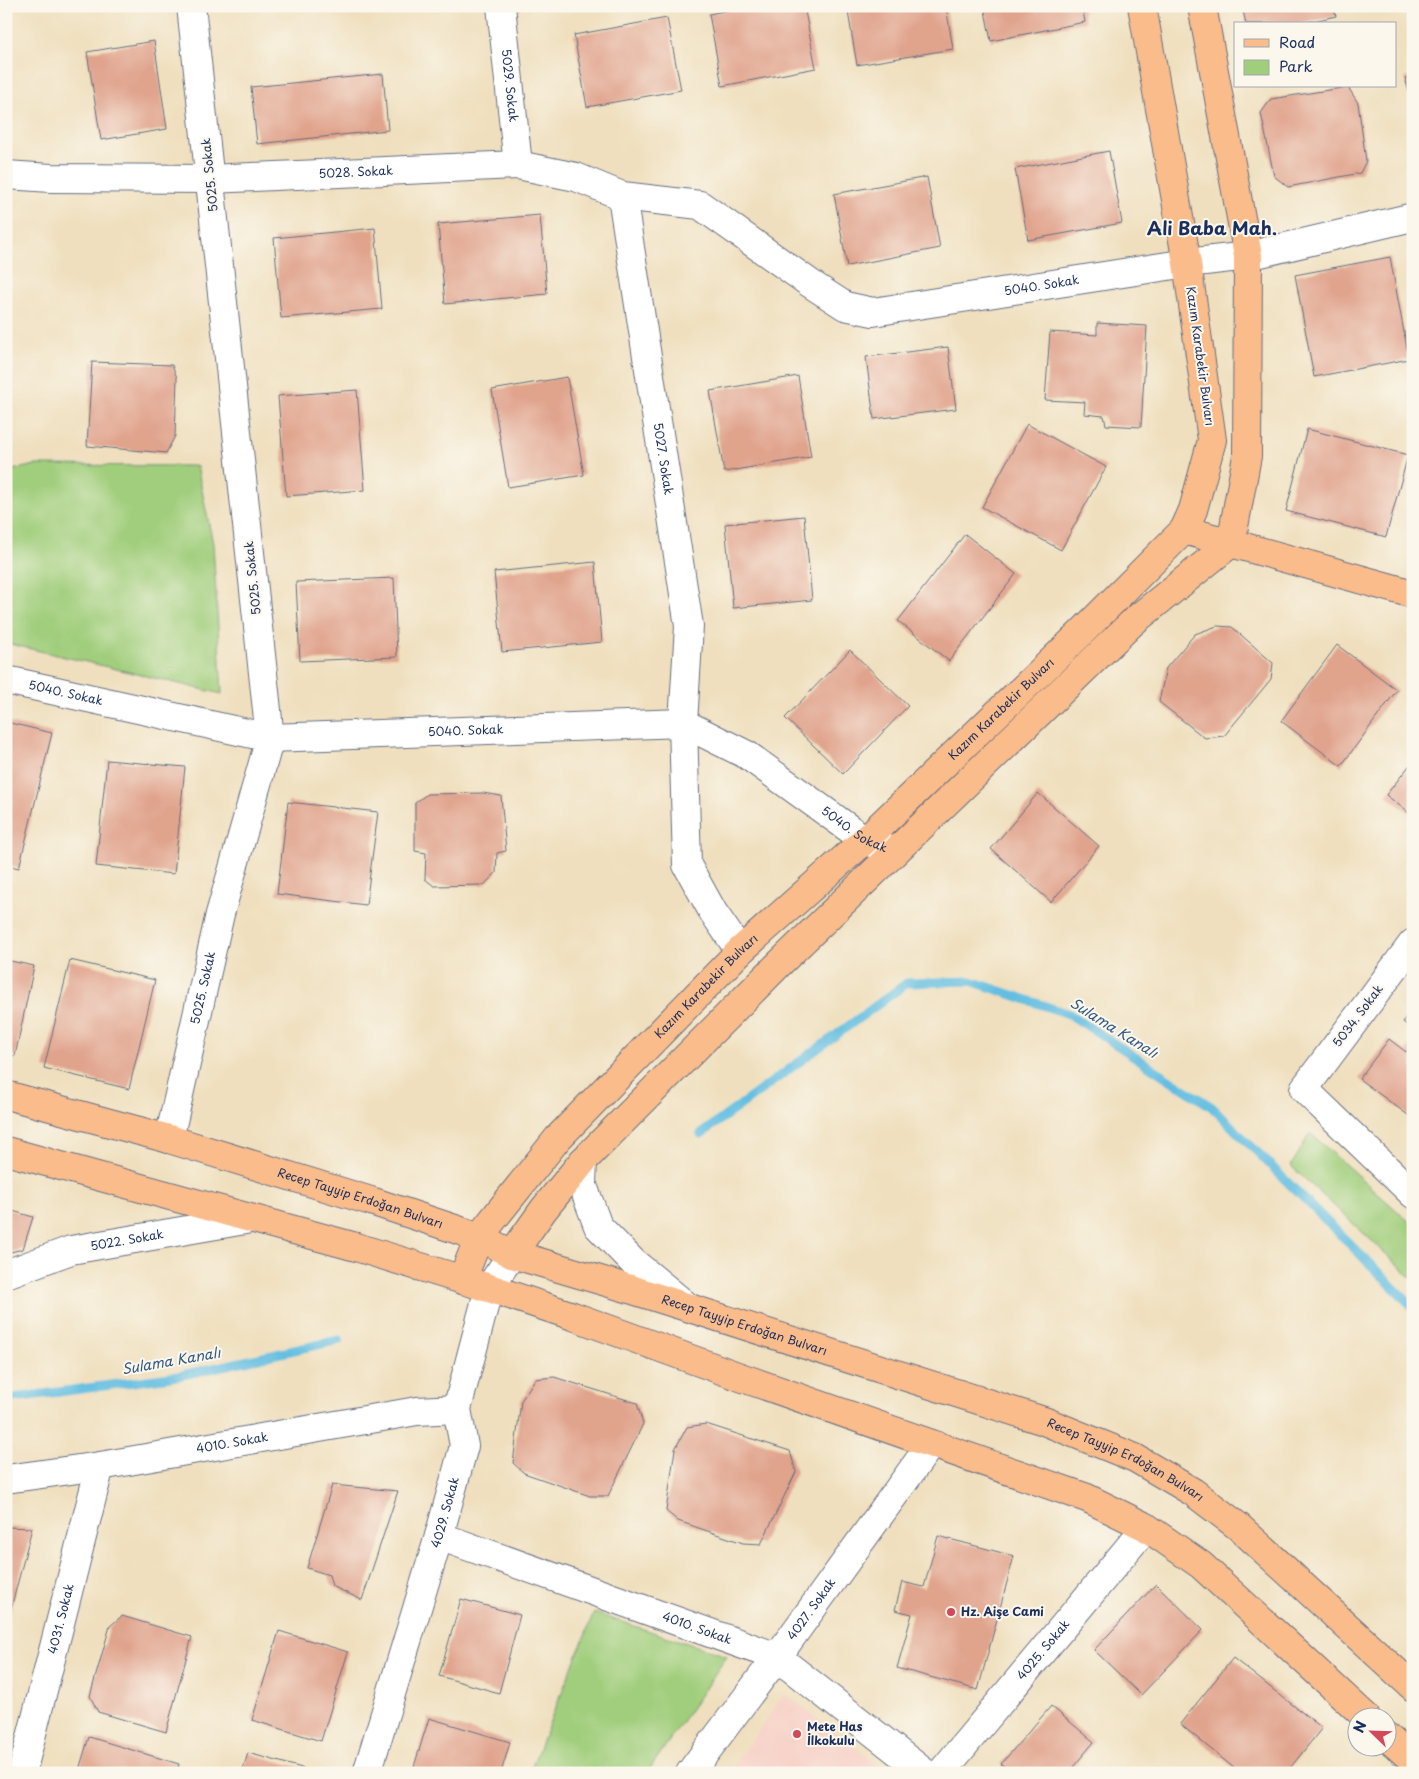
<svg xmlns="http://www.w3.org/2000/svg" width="1419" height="1779" font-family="'Playpen Sans',sans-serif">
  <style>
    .built { fill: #f7d1c8 }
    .green { fill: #a0ce7b; stroke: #5e7e6c }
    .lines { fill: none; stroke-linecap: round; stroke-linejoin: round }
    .stream { stroke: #64bee1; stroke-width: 9 }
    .building { fill: #e0a38c }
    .minor-casing { stroke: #656d80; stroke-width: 30 }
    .major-casing { stroke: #656d80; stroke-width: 30 }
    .minor { stroke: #fff; stroke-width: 28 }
    .major { stroke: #fabc8b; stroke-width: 28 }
    .poi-dot { fill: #d1495b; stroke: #fbf7ec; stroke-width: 2 }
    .labels { text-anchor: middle; stroke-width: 4; stroke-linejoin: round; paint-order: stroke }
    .street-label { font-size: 12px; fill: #1b2f5e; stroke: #fbf7ec }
    .poi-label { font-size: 12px; font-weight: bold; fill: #1b2f5e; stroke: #fbf7ec; text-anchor: start }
    .water-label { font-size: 14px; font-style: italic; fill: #315a85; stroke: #fbf7ec }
    .district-label { font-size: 18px; font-weight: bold; fill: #1b2f5e; stroke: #fbf7ec }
  </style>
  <rect width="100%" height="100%" fill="#fbf7ec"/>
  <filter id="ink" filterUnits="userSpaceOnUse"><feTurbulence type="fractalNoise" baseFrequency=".02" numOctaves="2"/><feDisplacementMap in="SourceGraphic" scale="10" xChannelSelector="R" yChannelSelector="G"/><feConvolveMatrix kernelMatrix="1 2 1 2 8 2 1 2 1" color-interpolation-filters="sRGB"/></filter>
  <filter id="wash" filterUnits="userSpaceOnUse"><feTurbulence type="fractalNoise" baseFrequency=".0096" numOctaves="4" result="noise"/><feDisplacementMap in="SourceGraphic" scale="20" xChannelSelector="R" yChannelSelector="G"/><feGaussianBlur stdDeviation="1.12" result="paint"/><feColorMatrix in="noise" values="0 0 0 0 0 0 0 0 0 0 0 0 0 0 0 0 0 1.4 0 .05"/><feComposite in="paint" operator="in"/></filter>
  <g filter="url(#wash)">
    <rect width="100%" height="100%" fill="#efdfbe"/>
    <polygon class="built" points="785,1694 889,1773 729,1773"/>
    <g class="green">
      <polygon points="35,465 197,466 213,544 222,694 6,643 6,477 8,471"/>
      <polygon points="1310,1133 1413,1225 1413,1279 1291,1166"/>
      <polygon points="594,1613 727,1656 647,1773 529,1773"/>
    </g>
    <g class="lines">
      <g class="stream">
        <polyline points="701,1134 907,983 971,981 1069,1014 1212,1107 1413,1307"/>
        <polyline points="6,1399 178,1376 339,1340"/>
      </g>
    </g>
    <g id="blocks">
      <g class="building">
        <polygon points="750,6 804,6 816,68 722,86 709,14"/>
        <polygon points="847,6 946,6 953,49 857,65"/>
        <polygon points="984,6 1082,6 1085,22 991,41"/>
        <polygon points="1242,6 1333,6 1336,16 1300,24 1246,24"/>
        <polygon points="667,18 681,90 587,107 574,35"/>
        <polygon points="154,41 167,129 101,140 87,52"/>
        <polygon points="383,74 388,130 257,144 251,87"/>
        <polygon points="1413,76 1413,103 1412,103 1405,78"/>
        <polygon points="1348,87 1358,103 1366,161 1360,173 1288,187 1274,176 1261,113 1271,99"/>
        <polygon points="1109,151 1122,223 1028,240 1015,169"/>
        <polygon points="927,177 940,248 847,266 834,194"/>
        <polygon points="540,215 547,294 445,304 438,224"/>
        <polygon points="375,228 382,309 281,318 274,238"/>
        <polygon points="6,241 9,241 8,325 6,325"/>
        <polygon points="1390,257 1409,359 1314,377 1295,275"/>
        <polygon points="1097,323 1147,326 1141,427 1106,425 1104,416 1084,414 1085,402 1045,400 1050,332 1097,335"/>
        <polygon points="948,347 956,409 874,419 866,357"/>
        <polygon points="92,362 172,365 177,378 175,436 166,453 87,446"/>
        <polygon points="798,376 811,457 724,472 710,391"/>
        <polygon points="567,377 584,475 508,487 492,390"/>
        <polygon points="357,390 365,490 286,496 278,396"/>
        <polygon points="1027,424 1106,467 1061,550 982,507"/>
        <polygon points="1307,429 1408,455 1386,537 1286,511"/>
        <polygon points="804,516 812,600 733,608 725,524"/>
        <polygon points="965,534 1016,574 949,661 898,621"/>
        <polygon points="595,562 602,642 502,652 494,572"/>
        <polygon points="394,578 397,657 300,661 296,582"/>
        <polygon points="1217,626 1232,627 1273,663 1271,679 1224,736 1205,738 1159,702 1166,668 1195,634"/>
        <polygon points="1337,645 1397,690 1341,766 1281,721"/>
        <polygon points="850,650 908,706 843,774 785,718"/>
        <polygon points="6,722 52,733 19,868 6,865"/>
        <polygon points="107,760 185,767 174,874 96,866"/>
        <polygon points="1413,761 1413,816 1386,795"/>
        <polygon points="483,793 501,796 506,851 497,853 496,873 484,885 434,886 425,879 426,853 415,851 415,803 427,794"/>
        <polygon points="1038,793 1099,846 1051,902 991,849"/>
        <polygon points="288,802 378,812 366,905 277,894"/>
        <polygon points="6,960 34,966 15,1056 6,1054"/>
        <polygon points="70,960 155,980 129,1089 44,1068"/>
        <polygon points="1413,1008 1413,1029 1403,1022"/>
        <polygon points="1389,1039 1406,1052 1413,1042 1412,1118 1359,1079"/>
        <polygon points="6,1209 33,1217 23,1249 6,1253"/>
        <polygon points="554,1377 637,1403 643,1424 608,1496 590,1496 524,1473 513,1463 521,1401 535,1379"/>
        <polygon points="706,1424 790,1451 796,1472 761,1544 743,1543 678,1521 666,1511 675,1449 687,1427"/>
        <polygon points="332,1485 398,1491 362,1600 332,1586 329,1575 307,1568"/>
        <polygon points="6,1527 32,1528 8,1620 6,1619"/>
        <polygon points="938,1536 1014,1556 978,1690 897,1668 912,1614 895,1610 902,1582 924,1587"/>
        <polygon points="1156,1584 1203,1630 1141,1695 1094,1650"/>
        <polygon points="461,1599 520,1615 499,1693 439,1676"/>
        <polygon points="122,1616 192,1637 166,1732 98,1712 90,1696 110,1626"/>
        <polygon points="279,1631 348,1652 321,1741 252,1720"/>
        <polygon points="1233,1658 1322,1728 1286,1773 1240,1773 1180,1724"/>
        <polygon points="1051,1706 1094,1742 1068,1773 1011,1773 1001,1764"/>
        <polygon points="429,1718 510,1742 501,1773 412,1773"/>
        <polygon points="89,1737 179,1764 176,1773 78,1773"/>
        <polygon points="248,1753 309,1770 308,1773 242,1773"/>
      </g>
    </g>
  </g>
  <g filter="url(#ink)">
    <use href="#blocks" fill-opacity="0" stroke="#656d80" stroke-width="1"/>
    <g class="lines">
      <g class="minor-casing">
        <g id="minor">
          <path id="s1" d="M501,6L518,165"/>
          <path id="s2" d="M6,175L51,178L210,179L518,165L576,177L622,196L700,205L811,284L845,306L873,312L1187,263L1248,256L1413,217"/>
          <path id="s3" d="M622,196L689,626L683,723L687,865L713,912L740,951"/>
          <path id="s4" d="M6,680L270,738L683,723L747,755L865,840L887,849"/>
          <polyline points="1413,943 1304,1089 1413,1194"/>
          <path id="s5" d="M169,1139L220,914L270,738L191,6"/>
          <polyline points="583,1161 582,1183 598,1226 632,1261 688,1307"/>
          <path id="s6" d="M6,1274L71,1250L251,1219"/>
          <path id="s7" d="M6,1479L100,1466L417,1411L457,1409"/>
          <path id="s8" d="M439,1536L777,1657L925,1773"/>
          <path id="s9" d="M22,1773L100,1466"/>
          <path id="s10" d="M367,1773L439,1536L464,1446L457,1409L489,1288L512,1254"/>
          <path id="s11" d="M690,1773L777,1657L931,1444"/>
          <path id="s12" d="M941,1773L1146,1527"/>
        </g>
      </g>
      <g class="major-casing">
        <g id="major">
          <polyline points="1184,530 1413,594"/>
          <path id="s13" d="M6,1095L169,1139L371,1201L479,1237L512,1254L630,1289L1044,1421L1135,1458L1193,1492L1239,1527L1413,1687"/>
          <polyline points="6,1151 356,1247 489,1288 573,1316 743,1378 1087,1498 1146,1527 1201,1565 1365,1716"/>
          <polyline points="512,1254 544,1209 583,1161 779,964 1134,621 1231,543 1247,456 1248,256 1202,6"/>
          <path id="s14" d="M462,1280L479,1237L558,1138L740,951L865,840L1082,632L1184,530L1193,510L1212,440L1187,263L1142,6"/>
          <polyline points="1386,1736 1413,1760"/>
        </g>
      </g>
      <use href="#minor" class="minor"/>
      <use href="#major" class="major"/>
    </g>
  </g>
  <g class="poi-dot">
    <circle cx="951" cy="1612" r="5"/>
    <circle cx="797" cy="1734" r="5"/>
  </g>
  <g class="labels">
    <g class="street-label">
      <text dy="4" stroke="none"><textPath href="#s1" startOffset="80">5029. Sokak</textPath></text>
      <text dy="4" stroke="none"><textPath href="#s2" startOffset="350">5028. Sokak</textPath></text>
      <text transform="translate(210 175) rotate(-96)" y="4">5025. Sokak</text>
      <text dy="4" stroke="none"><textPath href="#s2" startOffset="1076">5040. Sokak</textPath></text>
      <text transform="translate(1200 356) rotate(82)" y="4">Kazım Karabekir Bulvarı</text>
      <text dy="4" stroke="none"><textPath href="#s3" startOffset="266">5027. Sokak</textPath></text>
      <text transform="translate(253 578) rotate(-96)" y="4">5025. Sokak</text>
      <text dy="4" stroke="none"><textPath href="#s4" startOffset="61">5040. Sokak</textPath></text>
      <text dy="4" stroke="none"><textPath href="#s14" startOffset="790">Kazım Karabekir Bulvarı</textPath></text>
      <text dy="4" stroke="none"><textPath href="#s4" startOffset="466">5040. Sokak</textPath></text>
      <text dy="4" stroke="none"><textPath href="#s4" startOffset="886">5040. Sokak</textPath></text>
      <text dy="4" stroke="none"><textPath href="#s14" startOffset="385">Kazım Karabekir Bulvarı</textPath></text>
      <text dy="4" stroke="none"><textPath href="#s5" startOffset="155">5025. Sokak</textPath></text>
      <text transform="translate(1358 1016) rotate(-53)" y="4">5034. Sokak</text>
      <text dy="4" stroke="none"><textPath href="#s13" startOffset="369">Recep Tayyip Erdoğan Bulvarı</textPath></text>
      <text dy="4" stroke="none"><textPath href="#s6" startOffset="126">5022. Sokak</textPath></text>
      <text dy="4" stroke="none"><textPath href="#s13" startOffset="774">Recep Tayyip Erdoğan Bulvarı</textPath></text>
      <text dy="4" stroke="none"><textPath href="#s7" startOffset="229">4010. Sokak</textPath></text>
      <text dy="4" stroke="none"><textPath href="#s13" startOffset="1179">Recep Tayyip Erdoğan Bulvarı</textPath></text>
      <text dy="4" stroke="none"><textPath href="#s10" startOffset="272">4029. Sokak</textPath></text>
      <text dy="4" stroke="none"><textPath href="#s11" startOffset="204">4027. Sokak</textPath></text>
      <text dy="4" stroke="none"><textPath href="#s9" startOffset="159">4031. Sokak</textPath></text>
      <text dy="4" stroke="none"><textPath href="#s8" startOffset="274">4010. Sokak</textPath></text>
      <text dy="4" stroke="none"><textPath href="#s12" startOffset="160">4025. Sokak</textPath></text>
    </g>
    <g class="poi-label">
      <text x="961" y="1616">Hz. Aişe Cami</text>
      <text x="807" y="1731">Mete Has<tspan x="807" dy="14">İlkokulu</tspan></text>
    </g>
    <g class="water-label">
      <text transform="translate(1114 1028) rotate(32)" y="5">Sulama Kanalı</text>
      <text transform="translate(171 1361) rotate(-10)" y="5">Sulama Kanalı</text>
    </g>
    <g class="district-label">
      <text x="1212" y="235">Ali Baba Mah.</text>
    </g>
  </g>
  <rect width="1419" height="1779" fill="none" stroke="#fbf7ec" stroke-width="25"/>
  <rect x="1234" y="22" width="162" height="65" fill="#fbf7ec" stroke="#a1a7b3"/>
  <rect x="1244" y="39" width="25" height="8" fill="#fabc8b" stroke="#a1a7b3"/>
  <text x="1279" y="48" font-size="15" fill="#1b2f5e">Road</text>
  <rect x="1244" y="60" width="25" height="15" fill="#a0ce7b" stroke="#a1a7b3"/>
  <text x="1279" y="72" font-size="15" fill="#1b2f5e">Park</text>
  <g transform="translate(1372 1732) rotate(293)"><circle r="24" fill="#fbf7ec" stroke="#a1a7b3"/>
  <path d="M0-4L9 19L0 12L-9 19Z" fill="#d1495b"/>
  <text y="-8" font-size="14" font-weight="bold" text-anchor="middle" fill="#1b2f5e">N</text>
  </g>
</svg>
